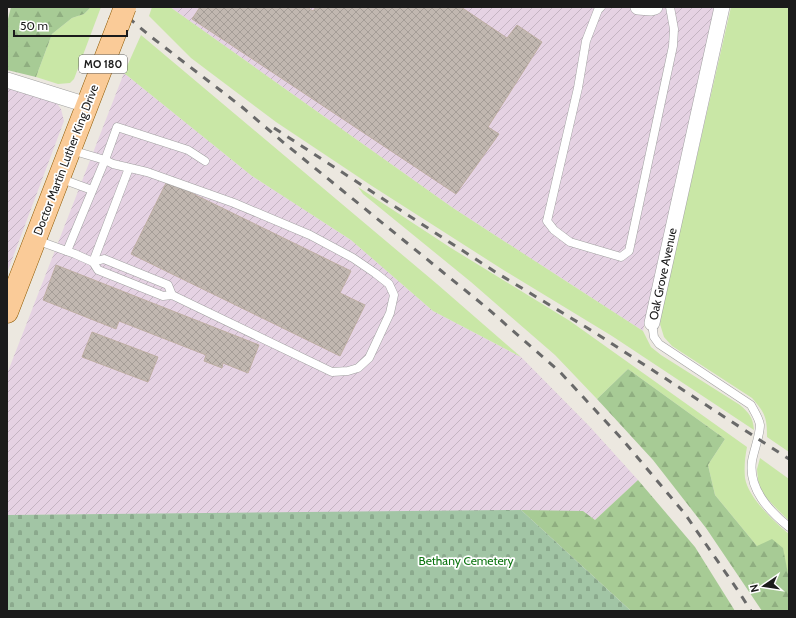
<svg xmlns="http://www.w3.org/2000/svg" width="796" height="618" font-family="Cabin,sans-serif">
  <style>
    .industrial { fill: url(#industrial-furrows) }
    .grass { fill: #c9e7a6 }
    .forest { fill: url(#forest-firs) }
    .cemetery { fill: url(#cemetery-stones) }
    .building { fill: url(#building-cross-hatch); stroke: #beaea3 }
    .lines { fill: none; stroke-linecap: round; stroke-linejoin: round }
    .service-casing { stroke: #a2a2a2; stroke-width: 9 }
    .minor-casing { stroke: #a2a2a2; stroke-width: 16 }
    .primary-casing { stroke: #8f5a02; stroke-width: 23 }
    .service { stroke: #fff; stroke-width: 8 }
    .minor { stroke: #fff; stroke-width: 15 }
    .primary { stroke: #facb98; stroke-width: 22 }
    .rail { stroke: #696969; stroke-width: 3; stroke-dasharray: 8 8; stroke-linecap: butt }
    .primary-bridge-casing { stroke: #8f5a02; stroke-width: 23; stroke-linecap: butt }
    .primary-bridge { stroke: #facb98; stroke-width: 22 }
    .labels { text-anchor: middle; stroke-width: 3.5; stroke-linejoin: round; paint-order: stroke }
    .shield { fill: #fff; stroke: #5f5f5f; stroke-width: 1 }
    .shield-label { font-size: 11px; font-weight: bold; fill: #1b1b1b }
    .street-label { font-size: 12px; fill: #1b1b1b; stroke: #fff }
    .park-label { font-size: 12px; fill: #0d7511; stroke: #fff }
  </style>
  <defs>
    <pattern id="industrial-furrows" width="10" height="10" patternUnits="userSpaceOnUse"><rect width="10" height="10" fill="#e5d2e3"/><path d="M-1 1l2-2M0 10L10 0M9 11l2-2" fill="none" stroke="#c4b4c2"/></pattern>
    <pattern id="forest-firs" width="22" height="20" patternUnits="userSpaceOnUse"><rect width="22" height="20" fill="#a7cb95"/><path d="M5 1l3.5 6h-7zM16 11l3.5 6h-7z" fill="#8fae80"/></pattern>
    <pattern id="cemetery-stones" width="16" height="16" patternUnits="userSpaceOnUse"><rect width="16" height="16" fill="#a2c5a5"/><path d="M2 7V4a2 2 0 0 1 4 0v3zM10 15v-3a2 2 0 0 1 4 0v3z" fill="#8ba98d"/></pattern>
    <pattern id="building-cross-hatch" width="8" height="8" patternUnits="userSpaceOnUse"><rect width="8" height="8" fill="#c1b7b0"/><path d="M0 0l8 8M0 8l8-8" fill="none" stroke="#a59d97"/></pattern>
  </defs>
  <rect width="100%" height="100%" fill="#ece8e0"/>
  <g class="industrial">
    <polygon points="170,7 715,7 643,331 453,208"/>
    <polygon points="124,73 252,176 351,240 433,311 521,357 591,428 638,480 595,520 583,511 7,515 7,374"/>
    <polygon points="7,86 55,101 61,109 64,121 7,273"/>
  </g>
  <g class="grass">
    <polygon points="91,7 101,7 74,79 70,83 58,84 36,77 52,34 72,18 84,14"/>
    <path d="M152,7H170L453,208L643,331L651,347L661,355L740,405C749,413 753,417 754,430L612,336L505,271L372,186L276,122L191,58L149,16Z"/>
    <path d="M731,7H789V452L767,437C767,417 765,413 752,398L672,346L664,337L660,324L663,305Z"/>
    <polygon points="141,35 437,284 521,357 433,311 351,240 252,176 124,73"/>
    <path d="M358,187L451,248L570,321L747,447C745,457 744,467 745,478C748,497 774,522 789,534V579L782,548L757,546L715,495L708,465L725,439L628,369L597,399L555,355L471,282L363,194Z"/>
    <polygon points="760,458 789,479 789,521 774,506 762,493 758,480 757,469"/>
  </g>
  <g class="forest">
    <polygon points="11,7 91,7 84,14 72,18 52,34 36,77 7,70 7,23"/>
    <polygon points="628,369 725,439 708,465 715,495 757,546 772,539 783,548 789,579 789,611 762,611 706,528 653,460 597,399"/>
    <polygon points="638,480 695,547 735,611 631,611 521,510 583,511 595,520"/>
  </g>
  <polygon class="cemetery" points="521,510 631,611 7,611 7,515"/>
  <g class="building">
    <polygon points="200,7 307,7 313,11 316,7 461,7 507,38 517,25 542,42 488,127 499,134 456,194 192,19"/>
    <polygon points="167,181 351,271 340,293 365,305 340,356 131,254"/>
    <polygon points="56,265 259,345 248,373 223,363 222,368 204,361 206,355 119,321 116,329 43,300"/>
    <polygon points="92,332 158,357 148,382 82,357"/>
  </g>
  <g class="lines">
    <g class="service-casing">
      <g id="service">
        <polyline points="601,7 598,10 586,41 578,88 547,221 554,230 570,242 621,257 629,251 673,46 674,29 670,7"/>
        <polyline points="59,178 92,190"/>
        <polyline points="36,240 75,254 93,262 98,270 163,296 172,295 332,372 348,371 358,368 369,358 390,313 394,295 389,284 375,273 353,258 310,235 234,203 147,172 113,164 105,160 71,150"/>
        <polyline points="67,251 105,160 117,127 188,150 205,161"/>
        <polyline points="93,262 129,168"/>
        <polyline points="93,262 104,259 168,285 172,295"/>
        <path d="M652,323L654,337L659,344L751,405C754,411 759,418 760,425C760,435 754,450 752,461C748,489 769,511 789,527"/>
      </g>
    </g>
    <g class="minor-casing">
      <g id="minor">
        <polyline points="638,7 651,8 655,7"/>
        <polyline points="7,80 87,105"/>
        <polyline points="652,323 722,7"/>
      </g>
    </g>
    <g class="primary-casing">
      <polyline id="primary" points="7,312 119,23"/>
    </g>
    <use href="#service" class="service"/>
    <use href="#minor" class="minor"/>
    <use href="#primary" class="primary"/>
    <g class="rail">
      <polyline points="116,7 150,36 242,107 284,143 487,308 560,372 622,439 685,514 739,592 751,611"/>
      <polyline points="274,128 497,273 594,332 789,459"/>
    </g>
    <g class="primary-bridge-casing">
      <polyline id="primary-bridge" points="119,23 125,7"/>
    </g>
    <use href="#primary-bridge" class="primary-bridge"/>
  </g>
  <g class="labels">
    <rect class="shield" x="79" y="55" width="48" height="18" rx="3"/>
    <g class="shield-label">
      <text x="103" y="68">MO 180</text>
    </g>
    <g class="street-label">
      <text transform="translate(66 160) rotate(-69)" y="4">Doctor Martin Luther King Drive</text>
      <text transform="translate(663 274) rotate(-78)" y="4">Oak Grove Avenue</text>
    </g>
    <g class="park-label">
      <text x="466" y="565">Bethany Cemetery</text>
    </g>
  </g>
  <rect width="796" height="618" fill="none" stroke="#1b1b1b" stroke-width="16"/>
  <g transform="translate(764 586) rotate(257)" stroke="#ffffff" stroke-width="3" paint-order="stroke">
  <path d="M0-3L7 15L0 10L-7 15Z" fill="#1b1b1b"/>
  <text y="-6" font-size="11" font-weight="bold" text-anchor="middle" fill="#1b1b1b">N</text>
  </g>
  <path d="M14 30v6h113v-6" fill="none" stroke="#1b1b1b" stroke-width="2"/>
  <text x="20" y="30" font-size="12" fill="#1b1b1b" stroke="#ffffff" stroke-width="3" paint-order="stroke">50 m</text>
</svg>
